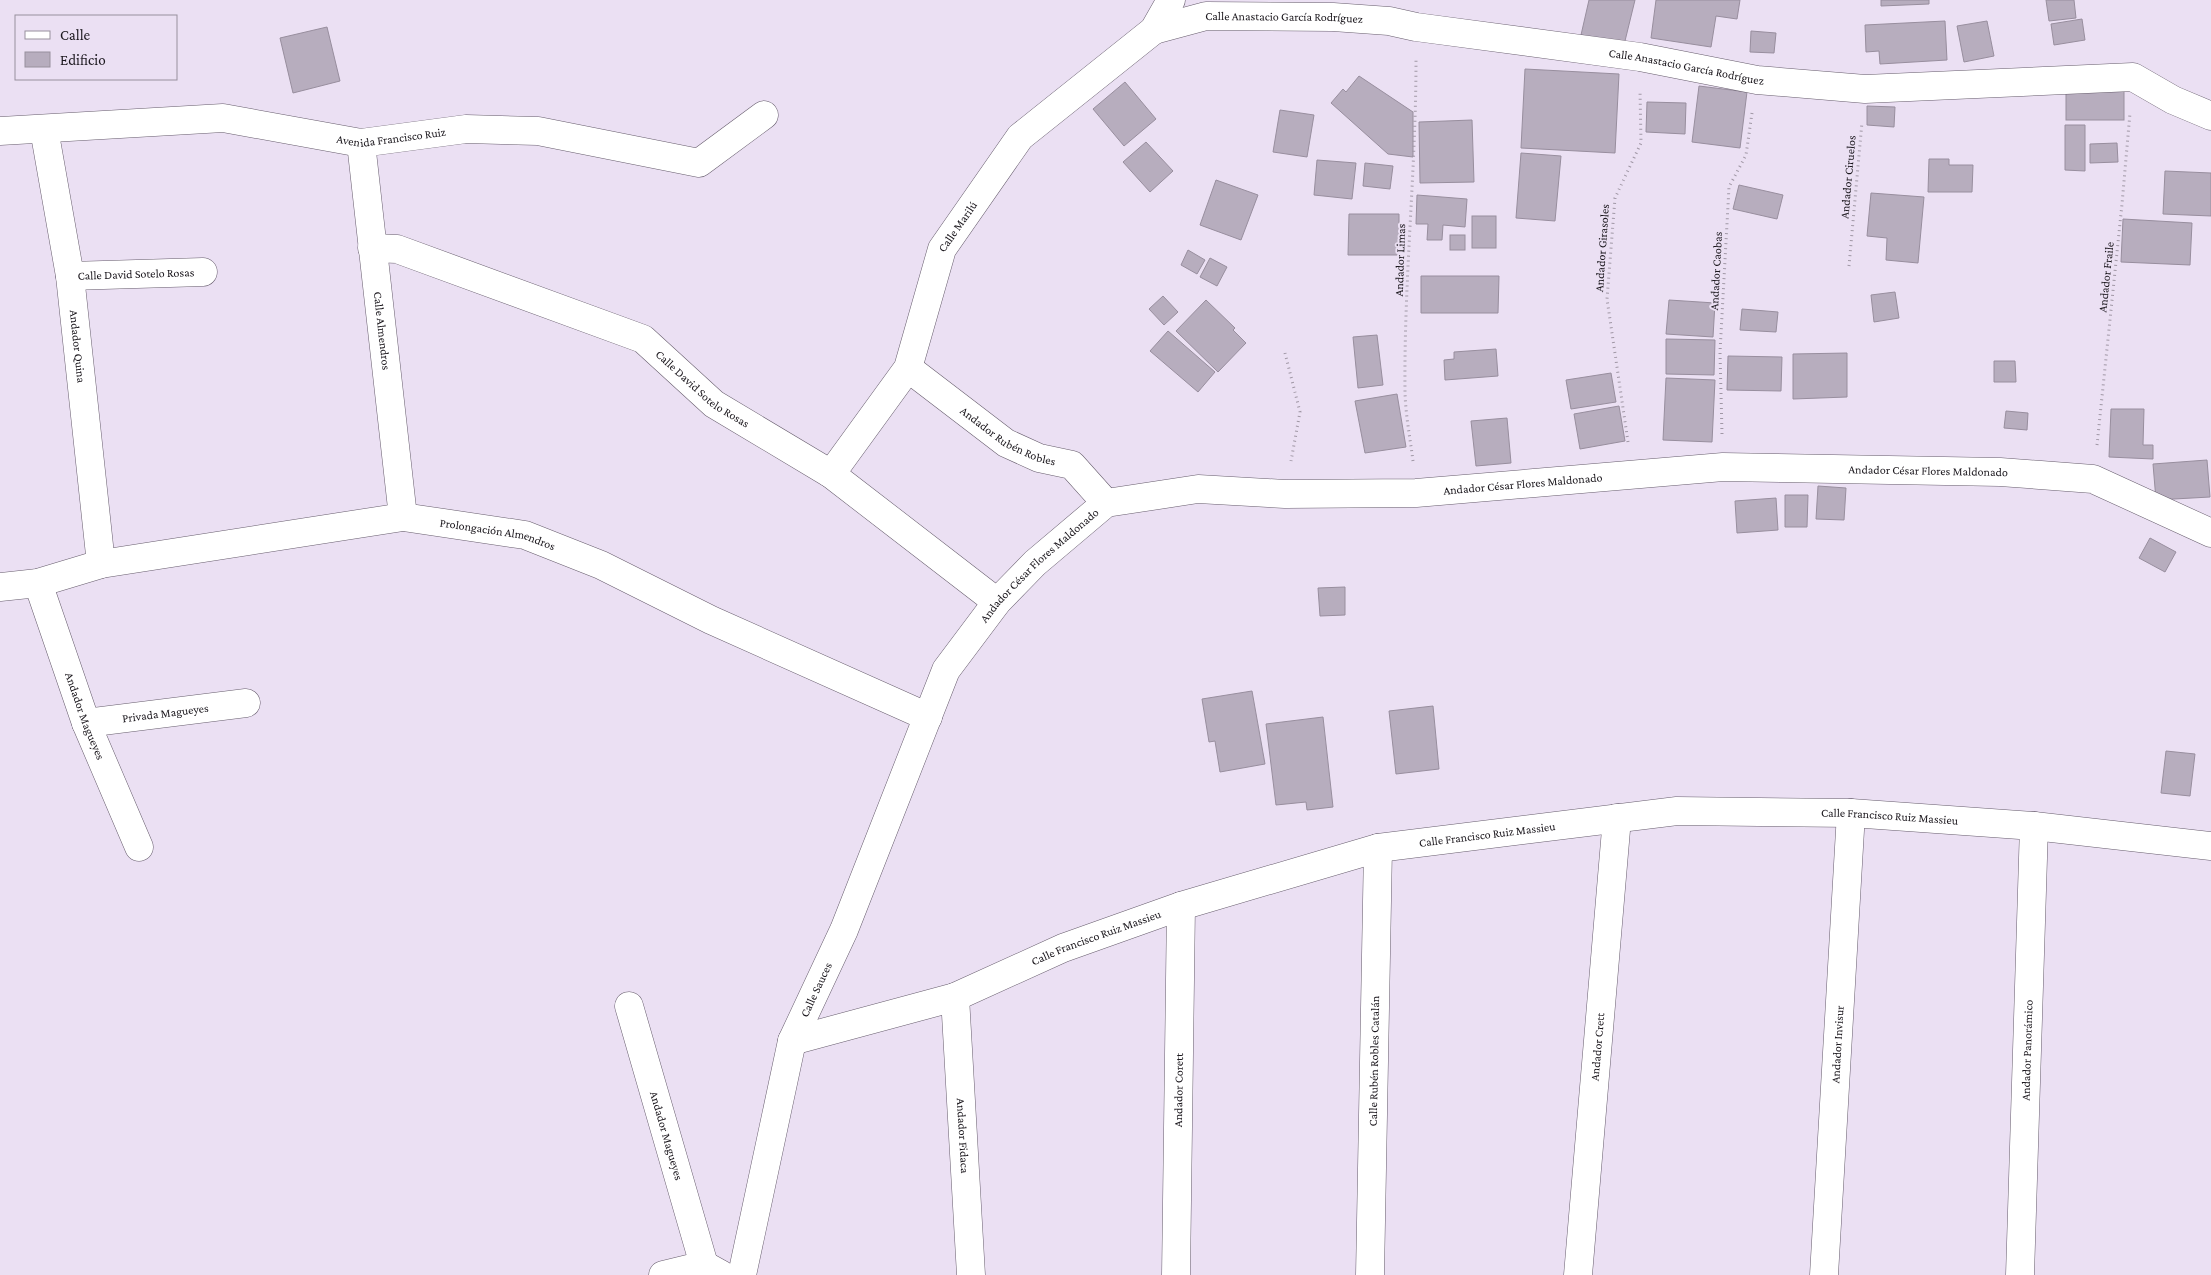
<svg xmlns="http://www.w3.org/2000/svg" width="2211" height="1275" font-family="'Crimson Pro',serif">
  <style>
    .building { fill: #b7adbe; stroke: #988e9e }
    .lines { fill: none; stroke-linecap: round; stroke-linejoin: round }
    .minor-casing { stroke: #675d6d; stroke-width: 29 }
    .path { stroke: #a097a5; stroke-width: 3; stroke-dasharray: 1 4; stroke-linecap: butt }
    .minor { stroke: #fff; stroke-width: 28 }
    .labels { text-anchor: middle; stroke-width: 4; stroke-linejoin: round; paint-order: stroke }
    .street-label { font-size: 12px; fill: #1b171d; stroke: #ebe0f3 }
  </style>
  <rect width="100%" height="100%" fill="#ebe0f3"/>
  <g class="building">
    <polygon points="1589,0 1635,0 1624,45 1581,35"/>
    <polygon points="1656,0 1740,0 1737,19 1716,16 1711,47 1651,38"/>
    <polygon points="1881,0 1929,0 1929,4 1881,6"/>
    <polygon points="2046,0 2074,0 2076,18 2049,21"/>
    <polygon points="2082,19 2085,40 2054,45 2051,24"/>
    <polygon points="1945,21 1947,60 1880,64 1879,51 1866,52 1865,25"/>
    <polygon points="1987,21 1994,56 1964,62 1957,26"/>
    <polygon points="327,27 340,81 293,93 280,38"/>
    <polygon points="1751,31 1776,33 1774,53 1750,52"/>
    <polygon points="1525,69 1619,74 1615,153 1521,148"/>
    <polygon points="1359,76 1413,112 1413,157 1388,154 1331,103 1343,89 1346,92"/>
    <polygon points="1125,82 1156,119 1124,146 1093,109"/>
    <polygon points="1699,86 1747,92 1740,148 1692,142"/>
    <rect x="2066" y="91" width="58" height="29"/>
    <polygon points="1647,102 1686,103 1685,134 1646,132"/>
    <polygon points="1867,106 1895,107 1894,127 1867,125"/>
    <polygon points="1280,110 1314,115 1307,157 1273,152"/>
    <polygon points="1472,120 1474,182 1420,183 1419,122"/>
    <polygon points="2065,125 2085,125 2085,171 2065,170"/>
    <polygon points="1146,142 1173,171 1150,192 1123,162"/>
    <polygon points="2117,143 2118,162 2090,163 2090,144"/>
    <polygon points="1521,153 1561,156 1555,221 1516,218"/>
    <polygon points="1929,159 1949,159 1949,165 1973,165 1972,192 1928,192"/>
    <polygon points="1317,160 1356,163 1352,199 1314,195"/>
    <polygon points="1365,163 1393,166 1390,189 1363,186"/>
    <polygon points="2165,171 2211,173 2211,216 2163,214"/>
    <polygon points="1216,180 1258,195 1241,240 1200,225"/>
    <polygon points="1739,185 1783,195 1777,219 1733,209"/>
    <polygon points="1871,193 1924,197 1918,263 1886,260 1887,238 1867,236"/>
    <polygon points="1417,195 1467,199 1465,227 1443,225 1442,240 1427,240 1428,224 1416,224"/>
    <polygon points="1349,214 1399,214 1399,255 1348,255"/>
    <rect x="1472" y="216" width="24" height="32"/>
    <polygon points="2123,219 2192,223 2190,265 2121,262"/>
    <rect x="1450" y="235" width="15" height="15"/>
    <polygon points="1188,250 1205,260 1197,274 1181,265"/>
    <polygon points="1210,258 1227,267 1217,286 1200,277"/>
    <polygon points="1421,276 1499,276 1498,313 1421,313"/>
    <polygon points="1895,292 1899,318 1874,322 1871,295"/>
    <polygon points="1163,296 1178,312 1164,325 1149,309"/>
    <polygon points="1206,300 1235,328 1233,330 1246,343 1218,372 1176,331"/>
    <polygon points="1669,300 1715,303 1713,337 1666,334"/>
    <polygon points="1742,309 1778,312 1776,332 1740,330"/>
    <polygon points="1168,331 1215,372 1198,392 1150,351"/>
    <polygon points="1377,335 1383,385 1358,388 1353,337"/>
    <polygon points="1666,339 1715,340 1714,375 1666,374"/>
    <polygon points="1496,349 1498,376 1445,380 1444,360 1454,359 1454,352"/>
    <polygon points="1847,353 1847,397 1793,399 1793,354"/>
    <polygon points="1728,356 1782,357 1781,391 1727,390"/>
    <polygon points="1994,361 2015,361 2016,382 1994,382"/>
    <polygon points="1611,373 1616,402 1571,409 1566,380"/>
    <polygon points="1666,378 1715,380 1712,442 1663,440"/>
    <polygon points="1397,394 1406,447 1365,453 1355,401"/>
    <polygon points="1619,406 1625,441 1580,449 1574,414"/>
    <polygon points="2111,409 2144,409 2143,445 2153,445 2153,459 2109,457"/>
    <polygon points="2006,411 2028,413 2027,430 2004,428"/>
    <polygon points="1507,418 1511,463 1476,466 1471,421"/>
    <polygon points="2207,460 2210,497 2156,500 2153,464"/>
    <polygon points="1818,486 1846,488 1844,520 1816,519"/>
    <polygon points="1785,495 1808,495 1807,527 1785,527"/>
    <polygon points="1776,498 1778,530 1737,533 1735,501"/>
    <polygon points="2150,538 2176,552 2165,572 2139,558"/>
    <polygon points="1345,587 1345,615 1320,616 1318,588"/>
    <polygon points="1252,691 1265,764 1220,772 1215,741 1209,742 1202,699"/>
    <polygon points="1433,706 1439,769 1396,774 1389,711"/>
    <polygon points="1323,717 1333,807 1307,810 1306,802 1276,805 1266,724"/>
    <polygon points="2166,751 2195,754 2190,796 2161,793"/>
  </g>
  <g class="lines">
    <g class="minor-casing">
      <g id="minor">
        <path id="s1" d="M1154,30L1206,16L1333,17L1389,21L1416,27L1640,57L1757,80L1865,89L2133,77L2173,100L2211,116"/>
        <path id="s2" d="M44,129L70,276L101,564"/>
        <path id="s3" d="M0,131L223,118L361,143L466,129L538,131L699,163L764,115"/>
        <path id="s4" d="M361,143L403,517"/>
        <path id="s5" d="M372,248L397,249L643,339L714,404L831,474L997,602"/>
        <path id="s6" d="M70,276L203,272"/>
        <path id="s7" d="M908,368L1006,443L1039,458L1072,465L1106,503"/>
        <path id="s8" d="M831,474L908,368L942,249L1020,137L1154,30L1171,0"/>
        <path id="s9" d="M38,583L86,723L139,847"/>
        <path id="s10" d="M0,587L38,583L101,564L403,517L525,535L601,565L711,620L928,717"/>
        <path id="s11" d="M86,723L246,703"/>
        <path id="s12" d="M955,997L971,1275"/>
        <path id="s13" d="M629,1006L704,1265"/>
        <path id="s14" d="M792,1041L955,997L1063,948L1181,906L1378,848L1677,811L1851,813L2034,826L2211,846"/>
        <polyline points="663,1275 704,1265 722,1275"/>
        <path id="s15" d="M742,1275L792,1041L844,930L946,670L997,602L1035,563L1106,503L1198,489L1285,494L1416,493L1723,467L2000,472L2093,479L2211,533"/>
        <path id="s16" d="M1176,1275L1181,906"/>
        <path id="s17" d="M1370,1275L1378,848"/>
        <path id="s18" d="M1578,1275L1617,818"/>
        <path id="s19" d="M1824,1275L1851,813"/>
        <path id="s20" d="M2020,1275L2034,826"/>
      </g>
    </g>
    <g class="path">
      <polyline points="1849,266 1862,122"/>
      <polyline points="1285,353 1300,412 1291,461"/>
      <polyline points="1722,434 1720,352 1729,187 1746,155 1752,113"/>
      <polyline points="1628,442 1607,299 1615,198 1641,143 1640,90"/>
      <polyline points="2097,445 2122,204 2130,113"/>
      <path d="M1413,461C1410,437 1405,412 1405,389C1404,279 1416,170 1416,60"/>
    </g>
    <use href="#minor" class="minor"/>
  </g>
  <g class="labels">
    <g class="street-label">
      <text dy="4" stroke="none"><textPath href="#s1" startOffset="132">Calle Anastacio García Rodríguez</textPath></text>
      <text dy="4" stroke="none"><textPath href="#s1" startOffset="538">Calle Anastacio García Rodríguez</textPath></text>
      <text dy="4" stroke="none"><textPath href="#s3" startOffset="394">Avenida Francisco Ruiz</textPath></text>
      <text transform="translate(1848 177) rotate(-85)" y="4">Andador Ciruelos</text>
      <text dy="4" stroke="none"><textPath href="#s8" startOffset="282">Calle Marilú</textPath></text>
      <text transform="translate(1602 248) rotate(-86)" y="4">Andador Girasoles</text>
      <text transform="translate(1400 260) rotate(-88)" y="4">Andador Limas</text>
      <text transform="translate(1716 271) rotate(-87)" y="4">Andador Caobas</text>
      <text dy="4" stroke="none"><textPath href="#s6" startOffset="66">Calle David Sotelo Rosas</textPath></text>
      <text transform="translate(2106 277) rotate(-84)" y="4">Andador Fraile</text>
      <text dy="4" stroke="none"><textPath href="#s4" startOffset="189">Calle Almendros</textPath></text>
      <text dy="4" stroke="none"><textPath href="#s2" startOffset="220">Andador Quina</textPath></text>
      <text dy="4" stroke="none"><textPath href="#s5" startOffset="365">Calle David Sotelo Rosas</textPath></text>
      <text dy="4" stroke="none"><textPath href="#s7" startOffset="122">Andador Rubén Robles</textPath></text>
      <text dy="4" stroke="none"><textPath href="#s15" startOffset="1698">Andador César Flores Maldonado</textPath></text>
      <text dy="4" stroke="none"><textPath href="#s15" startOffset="1292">Andador César Flores Maldonado</textPath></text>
      <text dy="4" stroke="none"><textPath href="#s10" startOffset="506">Prolongación Almendros</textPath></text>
      <text dy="4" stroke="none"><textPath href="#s15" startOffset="782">Andador César Flores Maldonado</textPath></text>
      <text dy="4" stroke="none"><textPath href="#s11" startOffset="80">Privada Magueyes</textPath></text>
      <text dy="4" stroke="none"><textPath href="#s9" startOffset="141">Andador Magueyes</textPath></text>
      <text dy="4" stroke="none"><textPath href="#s14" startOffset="1132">Calle Francisco Ruiz Massieu</textPath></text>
      <text dy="4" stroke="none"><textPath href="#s14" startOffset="728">Calle Francisco Ruiz Massieu</textPath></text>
      <text dy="4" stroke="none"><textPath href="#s14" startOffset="322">Calle Francisco Ruiz Massieu</textPath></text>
      <text dy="4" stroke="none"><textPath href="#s15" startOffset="296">Calle Sauces</textPath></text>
      <text dy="4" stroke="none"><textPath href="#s19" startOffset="231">Andador Invisur</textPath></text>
      <text dy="4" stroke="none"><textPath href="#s18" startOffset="229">Andador Crett</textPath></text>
      <text dy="4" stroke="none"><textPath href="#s20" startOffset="225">Andador Panorámico</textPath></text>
      <text dy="4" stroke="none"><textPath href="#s17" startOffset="214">Calle Rubén Robles Catalán</textPath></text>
      <text dy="4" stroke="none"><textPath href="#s16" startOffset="185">Andador Corett</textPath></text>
      <text dy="4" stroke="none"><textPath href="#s13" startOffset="135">Andador Magueyes</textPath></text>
      <text dy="4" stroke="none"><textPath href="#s12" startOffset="139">Andador Fidaca</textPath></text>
    </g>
  </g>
  <rect x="15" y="15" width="162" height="65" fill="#ebe0f3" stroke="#98909d"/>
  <rect x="25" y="31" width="25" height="8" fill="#ffffff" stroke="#98909d"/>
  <text x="60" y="40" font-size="15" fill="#1b171d">Calle</text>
  <rect x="25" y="52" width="25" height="15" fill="#b7adbe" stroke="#98909d"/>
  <text x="60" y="65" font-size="15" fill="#1b171d">Edificio</text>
</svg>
